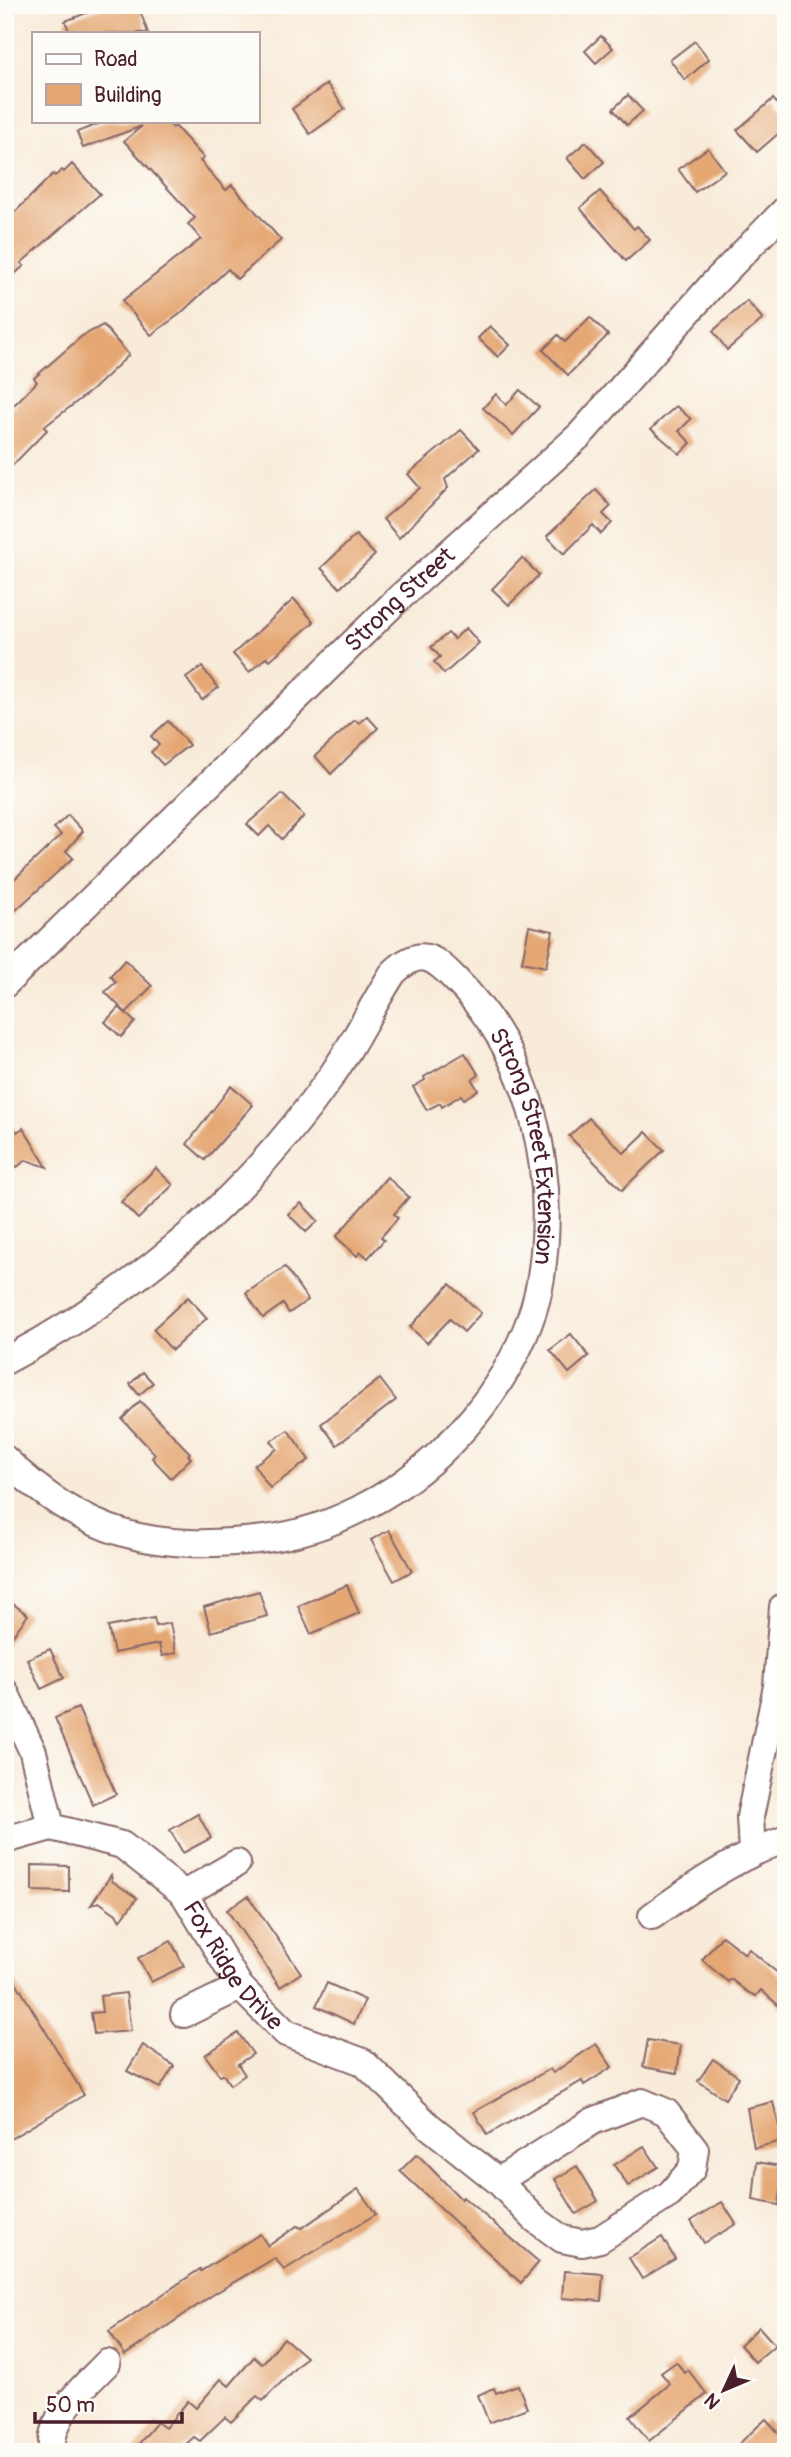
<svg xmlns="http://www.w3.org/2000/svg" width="791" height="2457" font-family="Pangolin,sans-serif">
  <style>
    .building { fill: #e5a875 }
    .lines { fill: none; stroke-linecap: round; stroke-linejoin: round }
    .minor-casing { stroke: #876668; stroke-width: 30 }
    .minor { stroke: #fff; stroke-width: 26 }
    .labels { text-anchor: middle; stroke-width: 6; stroke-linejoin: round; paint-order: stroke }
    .street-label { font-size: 24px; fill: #4a1f2b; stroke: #fdfcf7 }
  </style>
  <rect width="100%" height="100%" fill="#fdfcf7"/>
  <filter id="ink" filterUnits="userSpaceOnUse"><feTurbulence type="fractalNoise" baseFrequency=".0143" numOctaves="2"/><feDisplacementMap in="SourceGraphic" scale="14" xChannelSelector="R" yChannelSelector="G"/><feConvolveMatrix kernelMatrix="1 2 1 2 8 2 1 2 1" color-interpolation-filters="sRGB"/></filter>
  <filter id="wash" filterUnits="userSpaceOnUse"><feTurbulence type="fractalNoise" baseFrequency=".00686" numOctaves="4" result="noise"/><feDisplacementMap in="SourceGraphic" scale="28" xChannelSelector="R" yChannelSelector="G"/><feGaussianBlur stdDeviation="1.57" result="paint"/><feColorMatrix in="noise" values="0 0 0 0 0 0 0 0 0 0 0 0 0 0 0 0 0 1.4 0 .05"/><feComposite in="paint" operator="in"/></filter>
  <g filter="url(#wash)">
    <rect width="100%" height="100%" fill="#f8ebd9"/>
    <g id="blocks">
      <g class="building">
        <polygon points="108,5 138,5 148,33 70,33 65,21"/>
        <polygon points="601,36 613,48 596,63 585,51"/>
        <polygon points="695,41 709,59 685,80 670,60"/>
        <polygon points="327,84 345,109 310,134 292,109"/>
        <polygon points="628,95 643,111 627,125 613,109"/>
        <polygon points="773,99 786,113 786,127 757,152 737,130"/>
        <polygon points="106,121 165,121 173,128 175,126 204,158 200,161 226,190 232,185 281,240 237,279 228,269 180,314 151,335 122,301 201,239 188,224 195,218 124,141 142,126 83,148 77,132"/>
        <polygon points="586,142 604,162 585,179 567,158"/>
        <polygon points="708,148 725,171 695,192 678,169"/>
        <polygon points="72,164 100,194 21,263 24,266 5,282 5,222 53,174 55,176 62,170 64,172"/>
        <polygon points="600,191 634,229 637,226 650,240 626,261 580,208"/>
        <polygon points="747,301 763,319 727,350 713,331"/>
        <polygon points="590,317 608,335 568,375 543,350 558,335 565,342"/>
        <polygon points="103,325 129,355 92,390 44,427 47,430 5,473 5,414 37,382 34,378 82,336"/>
        <polygon points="490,326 510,345 498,357 478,338"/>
        <polygon points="520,390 539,407 513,435 483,408 496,394 506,405"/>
        <polygon points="676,406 691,419 679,431 691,443 680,454 651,429"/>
        <polygon points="461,430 479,449 445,479 448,488 399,538 383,519 420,488 408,474"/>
        <polygon points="596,490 611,506 603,514 612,523 601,534 593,525 564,554 547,536"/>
        <polygon points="356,535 375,555 340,588 321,568"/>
        <polygon points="522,558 539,575 509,605 492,589"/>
        <polygon points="294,599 314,622 270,660 267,657 249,672 233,654"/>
        <polygon points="466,628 479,643 444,674 434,662 440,657 431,647 448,633 454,639"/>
        <polygon points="202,667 218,688 202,700 186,678"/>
        <polygon points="367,716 378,728 331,774 315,756 355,720 359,723"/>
        <polygon points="168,721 189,745 163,765 151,752 159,745 151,736"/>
        <polygon points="282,794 304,816 282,839 269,826 259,836 247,824"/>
        <polygon points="68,815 83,831 66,851 73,858 5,920 5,888 61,835 54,828"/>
        <polygon points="529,926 553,931 546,967 522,962"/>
        <polygon points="125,960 152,986 126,1013 105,992 116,982 110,976"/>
        <polygon points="119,1007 135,1022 121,1037 105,1022"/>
        <polygon points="465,1053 479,1075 472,1080 478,1090 464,1099 461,1095 442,1107 440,1103 427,1110 413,1087 425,1080 424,1077"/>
        <polygon points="231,1086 253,1105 205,1160 187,1144"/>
        <polygon points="5,1117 17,1132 23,1128 47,1167 26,1160 17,1167 5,1152"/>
        <polygon points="589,1118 624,1153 646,1132 664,1150 622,1190 569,1136"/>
        <polygon points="156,1168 173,1185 138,1219 121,1202"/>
        <polygon points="387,1177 409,1197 394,1214 398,1218 381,1237 384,1240 368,1258 361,1252 357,1256 336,1237"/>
        <polygon points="301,1203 318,1221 306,1232 288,1214"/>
        <polygon points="285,1267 308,1300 289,1313 283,1304 263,1318 246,1293"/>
        <polygon points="450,1284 481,1313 464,1332 450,1319 427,1343 410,1327"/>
        <polygon points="188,1297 207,1318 172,1350 153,1329"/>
        <polygon points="571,1334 589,1356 569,1373 550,1350"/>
        <polygon points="143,1372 153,1383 139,1395 130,1384"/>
        <polygon points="380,1379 396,1400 337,1445 321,1424"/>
        <polygon points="140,1401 190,1453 188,1455 191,1458 171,1478 152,1458 155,1454 122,1419"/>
        <polygon points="288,1430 309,1460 270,1488 254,1465 277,1449 271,1441"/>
        <polygon points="389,1530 412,1571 394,1581 371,1540"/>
        <polygon points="347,1585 359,1613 311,1634 298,1606"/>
        <polygon points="259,1591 267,1616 211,1632 204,1607"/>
        <polygon points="5,1598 28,1615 5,1646"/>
        <polygon points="154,1618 156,1626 170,1623 176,1653 162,1656 159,1644 114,1653 108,1627"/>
        <polygon points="50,1649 64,1678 41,1689 27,1659"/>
        <polygon points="78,1708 116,1794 93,1805 55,1718"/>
        <polygon points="198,1814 211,1838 183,1853 170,1830"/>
        <polygon points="32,1865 69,1866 69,1892 32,1891"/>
        <polygon points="111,1875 112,1881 137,1898 120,1921 116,1914 99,1902 91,1905"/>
        <polygon points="248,1896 301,1973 280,1987 227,1910"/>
        <polygon points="722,1936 745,1954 749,1949 786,1980 786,2012 761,1990 756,1996 747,1992 731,1979 728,1982 702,1960"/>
        <polygon points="171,1941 184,1966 151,1982 138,1958"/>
        <polygon points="5,1964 84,2095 5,2142"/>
        <polygon points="327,1983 365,2000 354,2024 316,2006"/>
        <polygon points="126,1993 131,2031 94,2034 91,2013 102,2012 100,1996"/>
        <polygon points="238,2033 253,2054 238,2064 245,2075 230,2085 223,2074 220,2076 205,2055"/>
        <polygon points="648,2040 681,2045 677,2073 643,2067"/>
        <polygon points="596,2044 612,2067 584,2085 582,2081 487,2135 474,2112 550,2069 553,2073"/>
        <polygon points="143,2045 174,2066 160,2088 127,2071"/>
        <polygon points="713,2059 739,2077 725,2099 698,2081"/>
        <polygon points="773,2102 779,2126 786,2124 786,2140 754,2148 747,2108"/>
        <polygon points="644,2146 658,2167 628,2186 614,2165"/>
        <polygon points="417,2154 461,2199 463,2197 539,2262 521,2283 400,2171"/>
        <polygon points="757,2162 786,2167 786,2185 782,2185 779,2205 753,2200"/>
        <polygon points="577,2166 598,2201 576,2214 555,2179"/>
        <polygon points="358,2189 376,2214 284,2270 275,2258 214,2294 125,2355 109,2331 200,2269 201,2271 260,2234 268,2246 297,2226 302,2228"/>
        <polygon points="722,2202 736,2224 704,2243 691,2221"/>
        <polygon points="662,2237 675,2259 642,2279 629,2258"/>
        <polygon points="564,2271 603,2274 601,2301 562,2298"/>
        <polygon points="759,2327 775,2345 755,2362 740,2345"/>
        <polygon points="284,2338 306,2357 263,2401 257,2396 231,2422 225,2417 200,2441 194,2437 177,2452 132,2452 157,2422 165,2428 188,2401 196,2408 221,2379 229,2386 254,2357 262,2364"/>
        <polygon points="676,2362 685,2373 688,2370 707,2394 649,2441 630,2417 670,2384 661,2373"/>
        <polygon points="518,2385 527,2408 489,2423 478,2395 494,2388 496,2393"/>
        <polygon points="766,2419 786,2441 786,2452 730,2452"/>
      </g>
    </g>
  </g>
  <g filter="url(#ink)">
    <use href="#blocks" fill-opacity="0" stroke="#876668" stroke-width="2"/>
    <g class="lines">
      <g class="minor-casing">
        <g id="minor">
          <path id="s1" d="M5,984L397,600L580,435L712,285L786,209"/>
          <path id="s2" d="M5,1361C134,1293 247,1197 330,1078C354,1044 371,1007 393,973C419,948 432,955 455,979C533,1057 557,1170 541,1277C531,1343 487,1409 439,1454C393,1497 328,1531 265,1539C155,1552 85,1537 5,1459"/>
          <polyline points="5,1692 33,1752 51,1827"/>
          <path id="s3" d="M5,1840L51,1827L122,1845L184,1894L240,1987L286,2033L363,2062L429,2126L498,2181L535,2219L562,2239L582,2243L600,2239L670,2194L692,2169L695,2149L666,2112L642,2102L593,2121L498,2181"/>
          <polyline points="752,1851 750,1817 777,1686 783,1607"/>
          <polyline points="184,1894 237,1863"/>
          <path d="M652,1916C695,1885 736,1857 786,1839"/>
          <polyline points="184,2014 240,1987"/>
          <path d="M52,2452C48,2416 85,2386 107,2363"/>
        </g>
      </g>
      <use href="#minor" class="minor"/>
    </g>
  </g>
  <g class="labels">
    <g class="street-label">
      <text dy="8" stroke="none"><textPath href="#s1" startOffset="551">Strong Street</textPath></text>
      <text dy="8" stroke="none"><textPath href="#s2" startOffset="819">Strong Street Extension</textPath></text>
      <text dy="8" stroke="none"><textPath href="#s3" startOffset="287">Fox Ridge Drive</textPath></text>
    </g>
  </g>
  <rect width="791" height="2457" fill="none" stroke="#fdfcf7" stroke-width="28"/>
  <rect x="32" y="32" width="228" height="91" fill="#fdfcf7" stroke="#b5a4a5" stroke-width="2"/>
  <rect x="46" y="54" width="35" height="10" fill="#ffffff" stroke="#b5a4a5" stroke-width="2"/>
  <text x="94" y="66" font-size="21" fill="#4a1f2b">Road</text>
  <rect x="46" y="84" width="35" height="21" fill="#e5a875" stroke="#b5a4a5" stroke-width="2"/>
  <text x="94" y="102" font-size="21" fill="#4a1f2b">Building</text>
  <g transform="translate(724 2390) rotate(226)" stroke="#fdfcf7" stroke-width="5" paint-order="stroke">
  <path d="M0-5L12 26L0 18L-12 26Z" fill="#4a1f2b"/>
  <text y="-10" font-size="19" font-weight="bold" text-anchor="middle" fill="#4a1f2b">N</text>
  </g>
  <path d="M35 2412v10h147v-10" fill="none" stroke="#4a1f2b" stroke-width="3.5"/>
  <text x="46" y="2412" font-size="21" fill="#4a1f2b" stroke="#fdfcf7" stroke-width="5" paint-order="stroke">50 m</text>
</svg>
